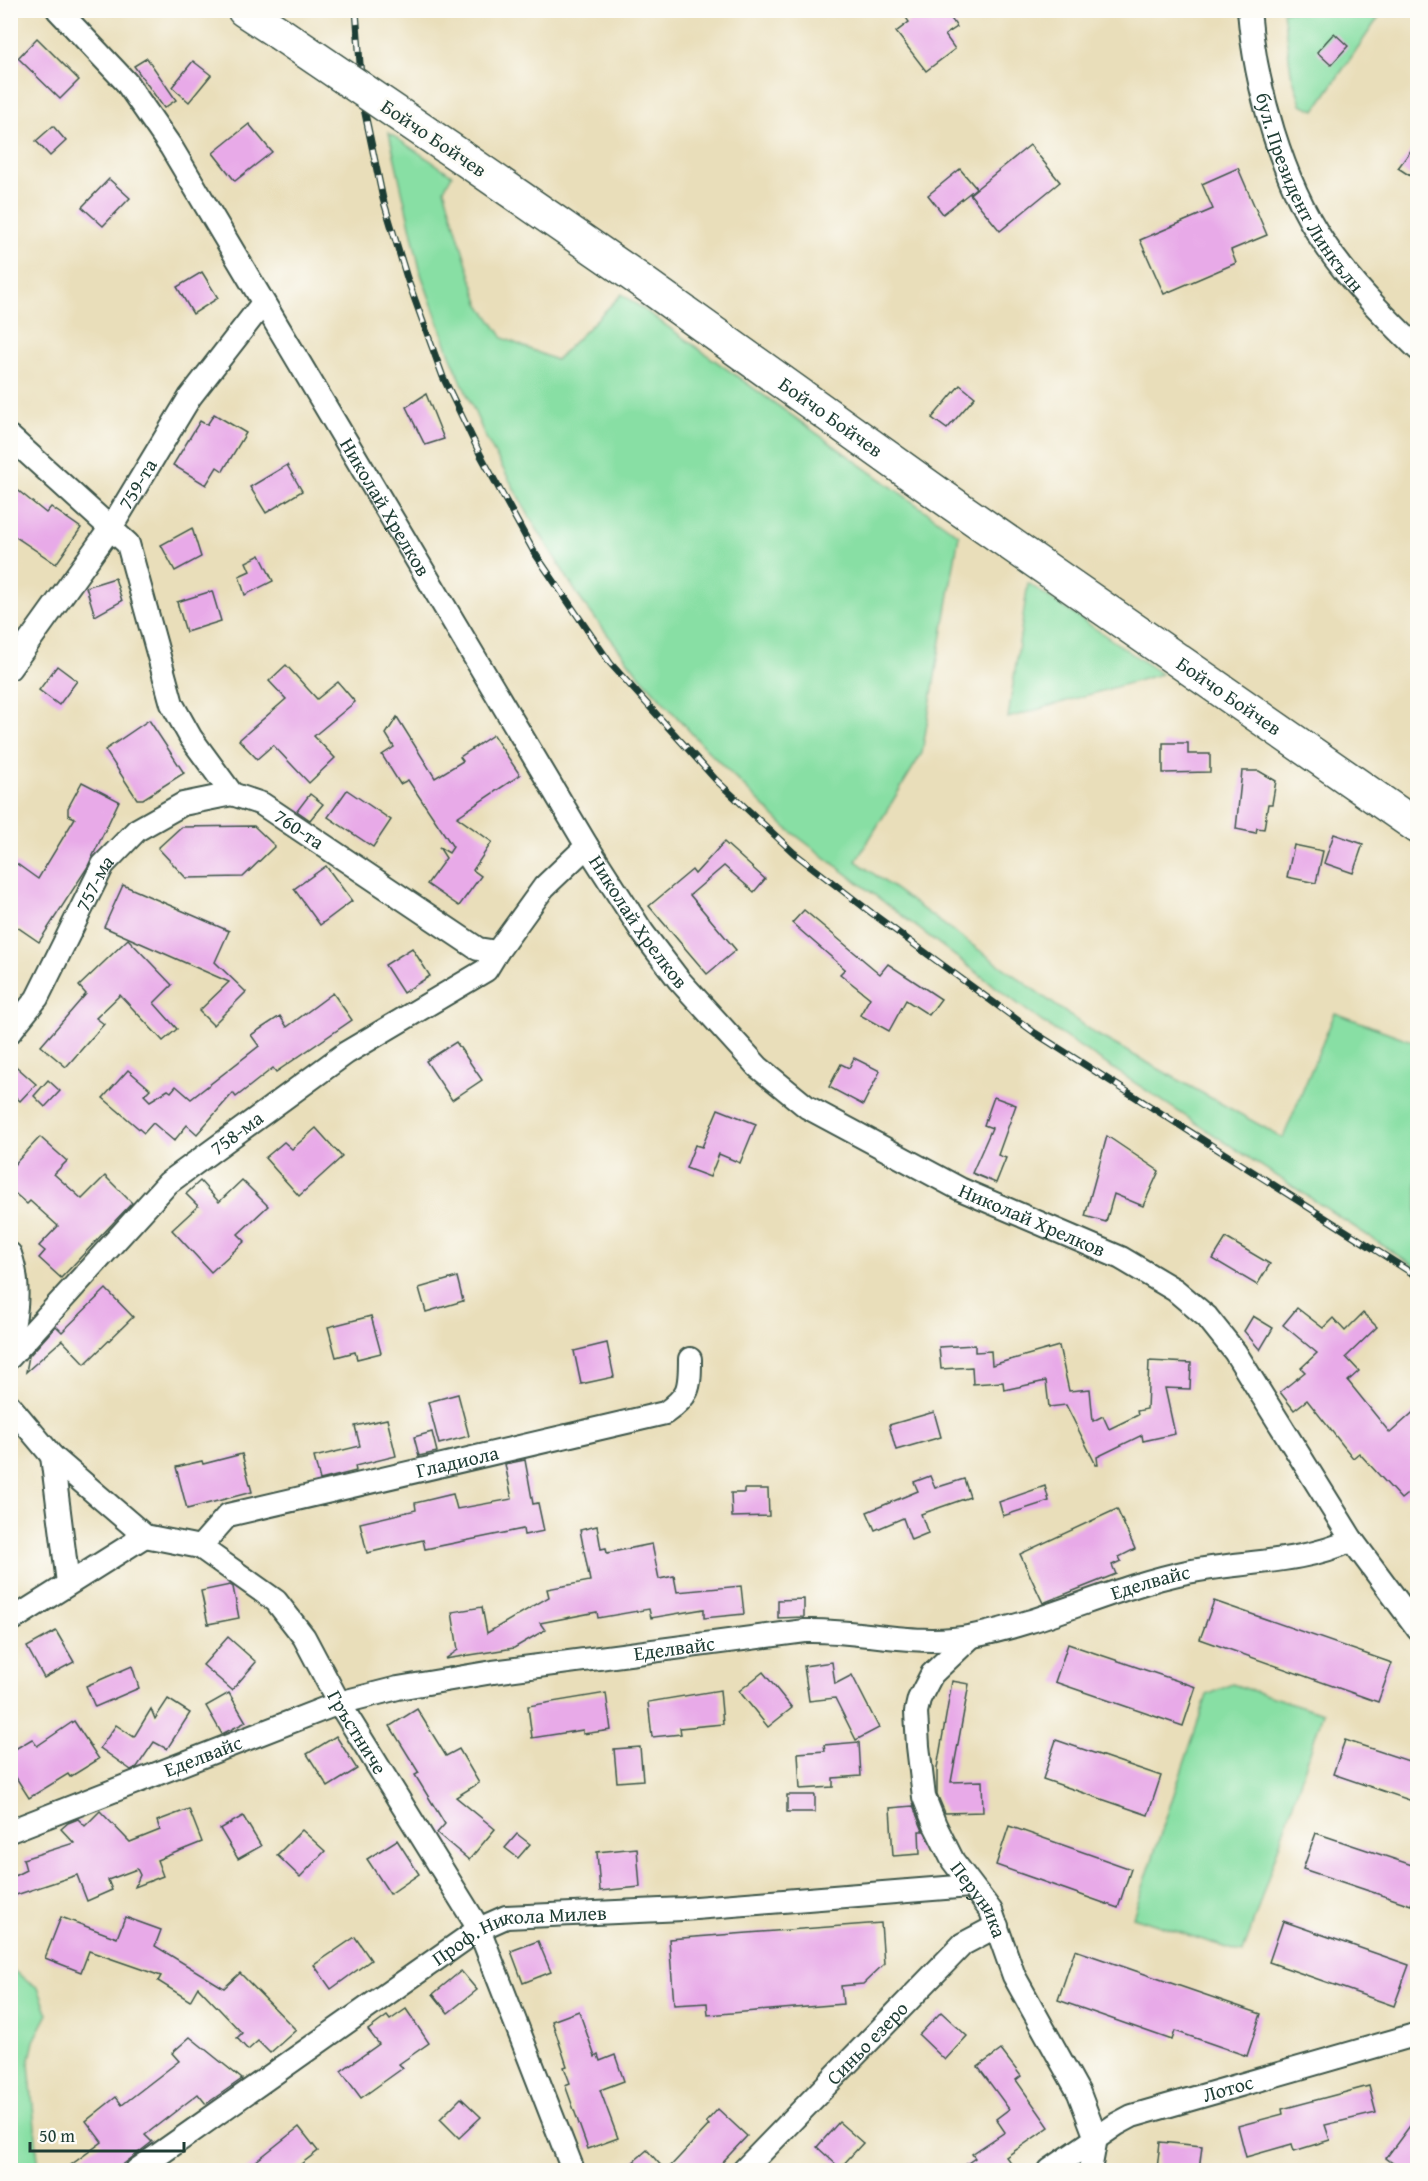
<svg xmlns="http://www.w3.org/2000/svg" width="1428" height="2181" font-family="'Gentium Book Plus',serif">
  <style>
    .green { fill: #88dfa4; stroke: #548e6c; stroke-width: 1.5 }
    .building { fill: #e8aae8 }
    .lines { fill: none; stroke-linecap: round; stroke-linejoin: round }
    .minor-casing { stroke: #3d5548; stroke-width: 26 }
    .highway-casing { stroke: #3d5548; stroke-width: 36 }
    .minor { stroke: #fff; stroke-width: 22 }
    .highway { stroke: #fff; stroke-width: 33 }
    .rail-casing { stroke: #1f3d34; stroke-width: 7 }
    .rail { stroke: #fdfcf7; stroke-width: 4.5; stroke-dasharray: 14; stroke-linecap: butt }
    .highway-bridge-casing { stroke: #3d5548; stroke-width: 36; stroke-linecap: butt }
    .highway-bridge { stroke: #fff; stroke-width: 33 }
    .labels { text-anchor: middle; stroke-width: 6; stroke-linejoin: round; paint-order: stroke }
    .street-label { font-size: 20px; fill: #1f3d34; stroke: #fdfcf7 }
  </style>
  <rect width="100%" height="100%" fill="#fdfcf7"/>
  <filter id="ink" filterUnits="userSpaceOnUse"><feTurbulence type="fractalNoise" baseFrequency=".0167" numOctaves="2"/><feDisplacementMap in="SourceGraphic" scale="12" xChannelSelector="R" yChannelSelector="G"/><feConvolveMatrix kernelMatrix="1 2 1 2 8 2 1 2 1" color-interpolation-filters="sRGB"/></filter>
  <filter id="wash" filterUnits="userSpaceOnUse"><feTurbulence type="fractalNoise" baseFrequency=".008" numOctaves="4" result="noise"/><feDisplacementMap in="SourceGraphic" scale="24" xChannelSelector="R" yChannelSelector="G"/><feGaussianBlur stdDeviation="1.35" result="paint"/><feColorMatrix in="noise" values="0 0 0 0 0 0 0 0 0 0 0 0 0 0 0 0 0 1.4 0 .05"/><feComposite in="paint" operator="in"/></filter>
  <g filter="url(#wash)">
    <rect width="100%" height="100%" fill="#e9deba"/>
    <g class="green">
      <polygon points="1283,11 1383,11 1315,110 1301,104 1291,72"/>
      <polygon points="389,133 452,175 444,189 479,303 503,338 556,360 622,294 959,535 922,753 856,861 1094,1033 1283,1138 1335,1013 1417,1043 1417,1268 1042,1022 785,827 704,747 639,675 581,600 532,521 485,436 450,355 421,274"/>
      <polygon points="1028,583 1150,666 1161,674 1008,718"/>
      <polygon points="1232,1684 1323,1713 1243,1953 1133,1917 1207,1695"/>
      <polygon points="11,1969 38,1988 48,2014 34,2041 29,2064 39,2170 11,2170"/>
    </g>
    <g id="blocks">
      <g class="building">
        <polygon points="901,10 945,10 957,27 945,35 955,49 926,71 896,32 909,22"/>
        <polygon points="1334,33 1348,46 1331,65 1317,52"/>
        <polygon points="37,38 79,80 60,99 18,58"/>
        <polygon points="147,58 176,100 164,108 134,66"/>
        <polygon points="193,61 211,75 189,102 172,87"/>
        <polygon points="249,124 272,152 235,181 213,153"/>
        <polygon points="53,126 66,141 50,156 36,141"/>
        <polygon points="1418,141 1418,181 1398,168"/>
        <polygon points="1030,145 1060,182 1000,231 970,194"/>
        <polygon points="1238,168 1267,235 1231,250 1236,263 1164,294 1140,240 1213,209 1202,184"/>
        <polygon points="960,169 976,188 943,214 928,195"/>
        <polygon points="109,179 130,198 103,226 82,207"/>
        <polygon points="202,272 218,298 193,314 177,287"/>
        <polygon points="960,385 975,397 947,429 932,418"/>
        <polygon points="426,394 444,439 425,445 406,407"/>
        <polygon points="214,414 246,433 223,471 217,467 206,485 173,465 200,421 207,425"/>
        <polygon points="287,465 302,491 266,513 250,487"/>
        <polygon points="10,484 46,513 51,507 81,528 56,564 10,533"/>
        <polygon points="192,528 201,557 175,571 161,545"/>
        <polygon points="260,555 273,581 245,595 239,576 250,571 246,562"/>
        <polygon points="115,578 122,601 95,616 86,587"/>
        <polygon points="212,591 221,621 186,632 177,602"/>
        <polygon points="286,665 317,699 338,682 355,702 314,736 335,758 309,783 273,745 257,759 239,740 286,699 269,681"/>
        <polygon points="57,666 77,681 59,705 39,690"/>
        <polygon points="397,717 435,778 463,761 460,757 493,735 520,775 457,817 492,842 473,870 481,876 459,906 427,884 446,858 439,847 449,853 453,847 408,780 400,784 382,755 394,747 386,734"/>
        <polygon points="149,720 184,773 143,799 137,799 105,750"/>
        <polygon points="1163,743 1188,743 1188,754 1210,754 1210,772 1163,773"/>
        <polygon points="1242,771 1259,771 1276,781 1272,804 1268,804 1264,829 1257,828 1256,833 1236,829"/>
        <polygon points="82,782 119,801 87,868 39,942 10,922 10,859 38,879 75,818 68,815 68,808"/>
        <polygon points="347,790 391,820 373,847 328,817"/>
        <polygon points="310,794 323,804 310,820 297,811"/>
        <polygon points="254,826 275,846 243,877 186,878 158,848 181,827"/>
        <polygon points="1334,834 1363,844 1353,873 1324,863"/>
        <polygon points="724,842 765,879 754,892 724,866 690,895 736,950 707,974 649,906 692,870 695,874"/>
        <polygon points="1294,845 1323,851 1316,883 1287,877"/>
        <polygon points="326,866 352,901 320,925 294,889"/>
        <polygon points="123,885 229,931 215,962 246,992 213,1025 199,1011 229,982 104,927"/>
        <polygon points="804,910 880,974 888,964 941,999 929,1015 906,1000 889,1031 860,1015 870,998 840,974 845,969 792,923"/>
        <polygon points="128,939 172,985 154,1003 177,1029 163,1041 120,995 96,1018 104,1024 66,1067 41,1046 86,994 79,986"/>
        <polygon points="412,948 430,976 403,993 385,965"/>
        <polygon points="333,993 352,1020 276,1072 273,1068 236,1097 233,1093 197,1134 187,1125 174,1141 153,1123 144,1133 103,1098 128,1070 150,1089 144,1095 150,1101 168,1090 171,1092 176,1086 191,1099 259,1046 251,1035 280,1016 287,1027"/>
        <polygon points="456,1042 482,1080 452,1100 426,1061"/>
        <polygon points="854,1058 880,1071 863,1105 829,1087 841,1064 849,1068"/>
        <polygon points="10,1061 36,1084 20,1101 10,1092"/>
        <polygon points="48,1080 60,1091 45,1107 34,1096"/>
        <polygon points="994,1097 1016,1105 998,1155 1006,1158 996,1183 972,1173 992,1128 984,1125"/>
        <polygon points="718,1109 756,1124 740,1163 719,1154 710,1177 686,1168 695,1145 702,1147"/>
        <polygon points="316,1128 342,1157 299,1196 265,1158 284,1142 292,1149"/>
        <polygon points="1107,1136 1159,1171 1143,1206 1114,1194 1106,1222 1085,1216"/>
        <polygon points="40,1137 67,1161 54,1174 82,1199 105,1176 132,1203 61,1278 39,1258 45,1251 39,1246 58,1226 30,1201 27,1204 10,1189 10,1169"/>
        <polygon points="242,1180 268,1206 238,1234 245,1241 211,1272 172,1230 198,1206 186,1194 200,1181 219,1202"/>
        <polygon points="1226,1238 1270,1264 1257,1285 1213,1259"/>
        <polygon points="457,1277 463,1301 426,1312 419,1288"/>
        <polygon points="106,1289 133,1317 85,1364 62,1340 26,1372 29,1356 56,1326 62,1332"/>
        <polygon points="1297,1308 1323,1328 1333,1318 1345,1331 1363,1313 1377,1327 1346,1357 1359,1371 1348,1381 1390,1433 1418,1408 1418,1485 1401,1499 1359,1453 1353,1458 1307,1400 1294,1410 1280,1392 1305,1372 1301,1368 1317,1353 1283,1325"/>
        <polygon points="371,1316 381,1353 357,1359 355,1352 336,1357 328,1327"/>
        <polygon points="1253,1316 1273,1328 1260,1350 1244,1331"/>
        <polygon points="607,1343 614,1377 581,1384 574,1351"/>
        <polygon points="975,1345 975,1352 991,1351 992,1365 1059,1346 1069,1391 1090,1389 1093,1421 1103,1416 1109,1429 1138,1415 1137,1411 1147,1409 1149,1361 1191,1363 1190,1389 1165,1388 1175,1434 1143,1441 1142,1435 1097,1457 1098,1465 1096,1465 1066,1405 1049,1407 1046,1381 1004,1390 1003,1382 973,1384 972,1367 941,1369 939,1347"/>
        <polygon points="458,1394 469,1436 439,1444 428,1402"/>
        <polygon points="934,1412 941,1437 896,1450 889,1425"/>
        <polygon points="387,1419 396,1456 355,1466 356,1471 320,1480 314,1457 360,1446 355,1426"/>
        <polygon points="432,1432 437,1452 419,1456 414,1437"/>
        <polygon points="242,1454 252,1492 187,1509 176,1467 202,1461 203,1464"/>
        <polygon points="525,1460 533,1504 538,1503 544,1531 524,1535 523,1529 425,1549 423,1540 367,1553 360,1523 416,1510 415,1503 453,1494 457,1509 512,1499 505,1464"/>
        <polygon points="930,1476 935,1488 964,1479 970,1497 921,1514 928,1533 911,1540 903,1518 875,1530 867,1512 918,1491 914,1482"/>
        <polygon points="1045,1486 1049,1501 1003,1516 999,1502"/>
        <polygon points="744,1489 768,1489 769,1516 732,1517 731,1493 744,1493"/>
        <polygon points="1117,1509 1135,1549 1119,1557 1121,1561 1112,1565 1116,1574 1043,1603 1020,1554"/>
        <polygon points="597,1526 601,1549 606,1548 607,1553 652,1544 659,1579 674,1576 677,1592 741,1586 744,1614 704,1618 704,1609 651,1618 649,1609 598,1618 597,1612 540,1623 545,1630 514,1648 445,1659 458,1650 452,1612 482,1607 487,1633 549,1597 547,1589 590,1581 580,1530"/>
        <polygon points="230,1585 233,1587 239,1618 208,1624 201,1591"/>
        <polygon points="804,1599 804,1617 778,1618 778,1600"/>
        <polygon points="1214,1601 1392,1663 1378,1702 1200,1639"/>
        <polygon points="56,1631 74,1662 44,1678 27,1647"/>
        <polygon points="228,1637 256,1662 232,1690 203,1665"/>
        <polygon points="1068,1644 1196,1687 1183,1726 1055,1682"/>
        <polygon points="832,1662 835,1684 852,1675 879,1728 856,1740 835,1698 809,1701 804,1666"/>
        <polygon points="132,1666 139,1688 95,1707 86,1686"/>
        <polygon points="763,1672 792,1708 768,1727 739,1691"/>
        <polygon points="952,1681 969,1684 951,1782 982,1781 983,1812 945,1813 937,1794 937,1768"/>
        <polygon points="720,1690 723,1724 680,1728 681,1734 652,1737 648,1702"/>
        <polygon points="229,1693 246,1722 222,1734 206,1706"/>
        <polygon points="606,1693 611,1730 583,1734 583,1730 532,1738 528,1706"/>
        <polygon points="168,1699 190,1713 167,1749 154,1742 137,1767 131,1770 100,1748 116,1725 134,1737 151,1709 155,1719"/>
        <polygon points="417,1709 446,1756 459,1749 479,1783 456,1797 495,1829 469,1860 437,1833 445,1824 415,1775 419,1773 390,1726"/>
        <polygon points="74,1721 99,1759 70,1777 68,1774 29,1798 10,1768 10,1752 32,1739 37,1746"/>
        <polygon points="336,1736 357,1769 328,1787 307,1754"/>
        <polygon points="1056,1740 1161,1776 1148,1815 1043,1779"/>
        <polygon points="1345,1740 1418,1764 1418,1803 1333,1774"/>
        <polygon points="859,1742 861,1776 833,1778 833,1787 800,1789 798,1753 825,1751 824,1745"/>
        <polygon points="640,1747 643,1780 617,1782 614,1749"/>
        <rect x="787" y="1795" width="28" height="17"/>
        <polygon points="913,1806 923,1831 919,1831 920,1854 893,1856 890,1808"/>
        <polygon points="189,1809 202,1842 157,1860 163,1876 135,1887 140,1875 137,1869 108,1880 112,1890 87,1901 77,1875 10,1897 10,1878 26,1870 23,1859 74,1843 61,1829 68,1823 78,1819 85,1826 100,1811 130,1842 160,1830 157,1821"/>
        <polygon points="243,1816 261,1846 238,1859 220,1829"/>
        <polygon points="1009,1826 1131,1869 1118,1908 996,1865"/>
        <polygon points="302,1830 325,1851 300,1877 277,1855"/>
        <polygon points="1316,1833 1418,1867 1418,1886 1411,1905 1303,1869"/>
        <polygon points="517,1834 530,1844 518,1858 505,1848"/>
        <polygon points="397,1840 419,1874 390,1894 367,1859"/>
        <polygon points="637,1848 640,1887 600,1891 597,1852"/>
        <polygon points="61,1917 117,1938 125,1917 161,1930 155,1946 224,1988 240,1973 296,2030 270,2053 258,2041 248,2050 237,2038 242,2033 198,1987 190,2001 158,1981 161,1976 89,1951 81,1972 45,1958"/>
        <polygon points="1283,1921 1409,1965 1394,2006 1269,1962"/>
        <polygon points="881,1923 884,1964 863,1984 841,1986 843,2004 708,2015 707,2003 674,2005 669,1939"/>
        <polygon points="355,1937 371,1960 331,1989 314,1965"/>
        <polygon points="538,1941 551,1972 523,1983 511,1951"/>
        <polygon points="1075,1950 1261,2014 1247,2056 1175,2031 1172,2040 1058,2000"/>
        <polygon points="461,1971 477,1990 448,2013 433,1994"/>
        <polygon points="406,2009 429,2043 399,2064 403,2068 361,2098 341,2071 379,2044 368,2030 387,2016 390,2020"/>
        <polygon points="579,2011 595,2057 598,2055 600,2061 615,2055 624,2081 600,2090 618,2138 588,2149 565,2085 570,2083 564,2067 567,2066 552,2021"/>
        <polygon points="941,2012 967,2036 945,2060 919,2035"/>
        <polygon points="190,2037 242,2079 206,2104 198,2094 145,2135 152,2142 116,2170 64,2170 102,2142 86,2121 116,2097 122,2105 179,2061 172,2053"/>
        <polygon points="1001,2050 1021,2076 1016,2080 1049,2127 1006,2157 1016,2170 958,2170 975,2158 972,2154 1005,2132 996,2119 1009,2109 978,2067"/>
        <polygon points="1369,2086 1376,2113 1325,2125 1330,2140 1294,2151 1292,2144 1246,2157 1238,2126 1283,2114 1282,2109"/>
        <polygon points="461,2098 481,2117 459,2138 440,2119"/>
        <polygon points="718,2109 747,2136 715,2170 667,2170 709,2125 706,2122"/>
        <polygon points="1418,2115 1418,2170 1402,2170 1386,2158"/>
        <polygon points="839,2122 863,2143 840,2168 817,2147"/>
        <polygon points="299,2127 318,2151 293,2170 245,2170"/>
        <polygon points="1160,2142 1202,2146 1199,2170 1157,2169"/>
        <polygon points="647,2150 665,2170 624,2170"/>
      </g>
    </g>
  </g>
  <g filter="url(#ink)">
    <use href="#blocks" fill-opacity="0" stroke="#3d5548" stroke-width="1.5"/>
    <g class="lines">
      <g class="minor-casing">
        <g id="minor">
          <path id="s1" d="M58,10L126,82L171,147L587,846L643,933L679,980L758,1067L807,1107L960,1189L1121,1258L1175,1290L1207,1317L1235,1352L1352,1540L1418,1629"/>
          <path id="s2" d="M1249,10C1255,85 1282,181 1324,243C1350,282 1384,316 1418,349"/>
          <path id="s3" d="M10,437L128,544L172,704L191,738L232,794L262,804L478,949L497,952L544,887L587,846"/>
          <path id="s4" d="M10,668L112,526L190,397L263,303"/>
          <path id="s5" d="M10,1032L37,998L103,865L137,830L183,804L232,794"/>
          <path d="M10,1254C20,1282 18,1310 10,1339"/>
          <path id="s6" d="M10,1357L168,1183L346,1053L486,970L497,952"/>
          <path id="s7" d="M10,1406L52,1456L145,1536L200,1547L276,1601L304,1637L339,1703L479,1929L573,2170"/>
          <polyline points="52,1456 68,1583"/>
          <path id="s8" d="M200,1547L228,1515L665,1413C689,1396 690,1389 690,1359"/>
          <polyline points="10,1621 145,1536"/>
          <path id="s9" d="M971,1637L932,1674L919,1699L916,1712L918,1746L924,1797L935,1825L953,1861L991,1911L1014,1976L1079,2093L1096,2138L1090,2170"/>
          <path id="s10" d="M10,1831L339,1703L398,1688L493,1672L805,1631C861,1629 916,1648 973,1636C1046,1622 1114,1587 1187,1572C1241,1561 1301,1564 1352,1540"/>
          <path id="s11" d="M137,2170L479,1929L506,1917L683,1909L970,1886"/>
          <path id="s12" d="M744,2170L963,1944L997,1926"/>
          <path id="s13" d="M1050,2170L1117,2124L1132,2116L1418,2034"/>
        </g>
      </g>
      <g class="highway-casing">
        <g id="highway">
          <polyline points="244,10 279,33"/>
          <path id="s14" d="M463,158L634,276L940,495L1418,827"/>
        </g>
      </g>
      <use href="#minor" class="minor"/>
      <use href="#highway" class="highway"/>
      <g class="rail-casing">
        <polyline id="rail" points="356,10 363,104 383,199 407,278 443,377 480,454 534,552 610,663 716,780 794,853 873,914 1035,1033 1418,1277"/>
      </g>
      <use href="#rail" class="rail"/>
      <g class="highway-bridge-casing">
        <polyline id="highway-bridge" points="279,33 463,158"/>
      </g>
      <use href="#highway-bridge" class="highway-bridge"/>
    </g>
  </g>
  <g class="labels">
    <g class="street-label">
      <text transform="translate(434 138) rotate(34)" y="7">Бойчо Бойчев</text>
      <text dy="7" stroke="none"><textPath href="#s2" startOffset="195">бул. Президент Линкълн</textPath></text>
      <text dy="7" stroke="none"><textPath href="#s14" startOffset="450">Бойчо Бойчев</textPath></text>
      <text dy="7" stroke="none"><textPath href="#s4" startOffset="224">759-та</textPath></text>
      <text dy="7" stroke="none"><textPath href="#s1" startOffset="597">Николай Хрелков</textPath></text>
      <text dy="7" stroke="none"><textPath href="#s14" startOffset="936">Бойчо Бойчев</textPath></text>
      <text dy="7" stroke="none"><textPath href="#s3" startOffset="510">760-та</textPath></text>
      <text dy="7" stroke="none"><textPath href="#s5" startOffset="172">757-ма</textPath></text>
      <text dy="7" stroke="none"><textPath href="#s1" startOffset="1083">Николай Хрелков</textPath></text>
      <text dy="7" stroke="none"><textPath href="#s6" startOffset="320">758-ма</textPath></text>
      <text dy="7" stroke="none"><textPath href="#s1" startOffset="1587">Николай Хрелков</textPath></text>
      <text dy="7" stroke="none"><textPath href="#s8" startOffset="278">Гладиола</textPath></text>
      <text dy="7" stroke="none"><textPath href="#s10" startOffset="1179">Еделвайс</textPath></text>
      <text dy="7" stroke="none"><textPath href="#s10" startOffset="693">Еделвайс</textPath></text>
      <text dy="7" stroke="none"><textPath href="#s7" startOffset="492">Гръстниче</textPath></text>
      <text dy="7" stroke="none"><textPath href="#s10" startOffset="207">Еделвайс</textPath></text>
      <text dy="7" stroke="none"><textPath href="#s9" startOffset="298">Перуника</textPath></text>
      <text dy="7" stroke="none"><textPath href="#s11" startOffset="456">Проф. Никола Милев</textPath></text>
      <text dy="7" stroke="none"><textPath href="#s12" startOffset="177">Синьо езеро</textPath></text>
      <text dy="7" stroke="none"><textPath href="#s13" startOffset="198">Лотос</textPath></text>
    </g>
  </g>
  <rect width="1428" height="2181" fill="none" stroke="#fdfcf7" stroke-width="36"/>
  <path d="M30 2142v9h154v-9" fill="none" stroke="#1f3d34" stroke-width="3"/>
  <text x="39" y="2142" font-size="18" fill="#1f3d34" stroke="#fdfcf7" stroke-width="4.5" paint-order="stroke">50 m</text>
</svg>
